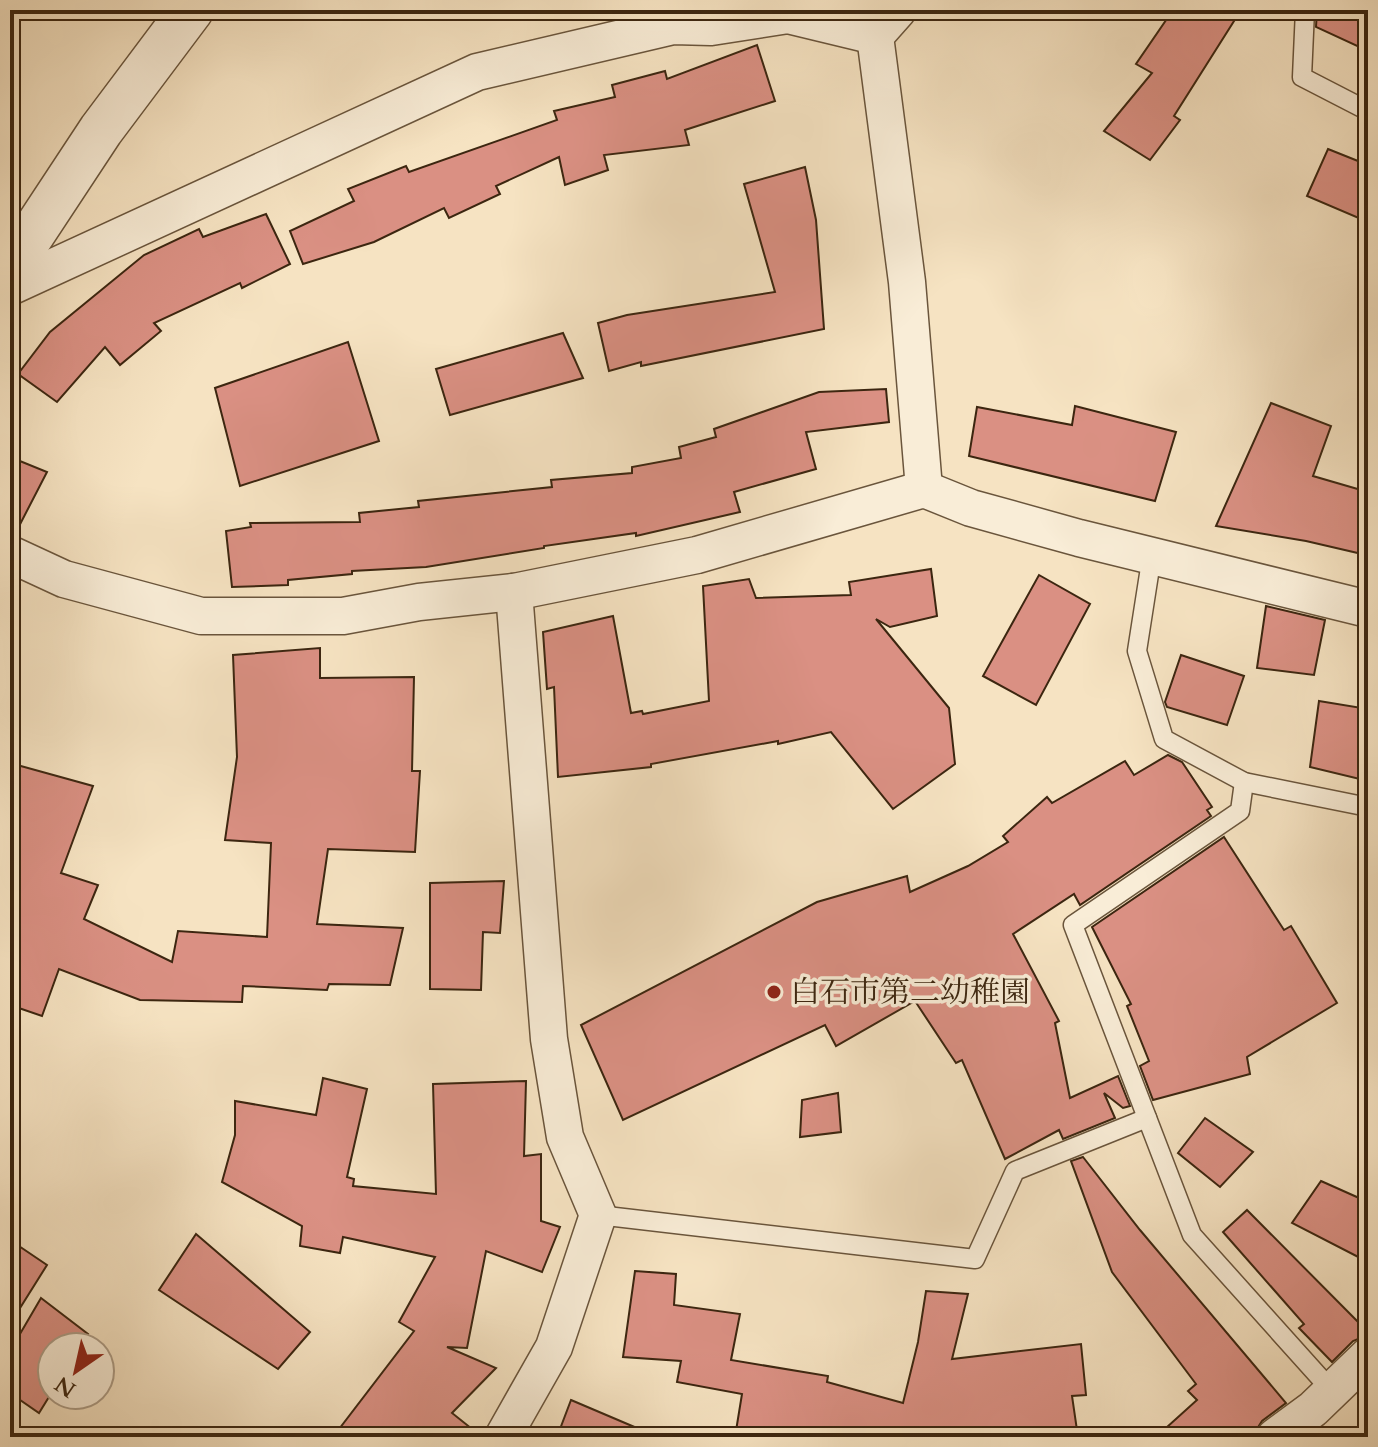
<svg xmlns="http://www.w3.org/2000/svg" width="1378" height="1447" font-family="Cardo,'Noto Serif JP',serif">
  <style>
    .building { fill: #da9083; stroke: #3c2610; stroke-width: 2 }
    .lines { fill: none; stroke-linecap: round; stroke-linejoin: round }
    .service-casing { stroke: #6a553c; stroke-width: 21 }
    .minor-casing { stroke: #6a553c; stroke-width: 39 }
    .tertiary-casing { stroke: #6a553c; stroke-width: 47 }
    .service { stroke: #f9edd7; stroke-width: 18 }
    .minor { stroke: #f9edd7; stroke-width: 36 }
    .tertiary { stroke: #f9edd7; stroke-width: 44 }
    .poi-dot { fill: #8f2418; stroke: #f9edd7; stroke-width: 3 }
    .labels { text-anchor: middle; stroke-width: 7; stroke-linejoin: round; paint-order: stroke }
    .poi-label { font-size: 30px; fill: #3c2610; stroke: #f9edd7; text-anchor: start }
  </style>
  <rect width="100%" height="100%" fill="#f6e3c2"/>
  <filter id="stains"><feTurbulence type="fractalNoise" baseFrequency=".0025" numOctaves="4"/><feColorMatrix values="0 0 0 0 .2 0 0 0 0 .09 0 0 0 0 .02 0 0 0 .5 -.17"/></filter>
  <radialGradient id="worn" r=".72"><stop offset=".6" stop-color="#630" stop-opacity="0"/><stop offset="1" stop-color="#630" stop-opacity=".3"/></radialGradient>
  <g class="building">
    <polygon points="1173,10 1241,10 1174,116 1180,120 1150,160 1104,131 1152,73 1136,64"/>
    <polygon points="1317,10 1368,10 1368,51 1316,27"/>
    <polygon points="757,45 775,101 685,130 689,145 604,155 608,170 565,185 559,157 496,186 500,194 449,218 444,208 374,242 303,264 290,231 354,201 348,189 406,166 409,172 557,120 554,111 615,97 612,85 665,71 667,79"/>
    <polygon points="1328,149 1368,165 1368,222 1307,196"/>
    <polygon points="805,167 816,220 824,329 641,366 641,362 609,371 598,323 627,315 775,292 744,184"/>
    <polygon points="266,214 290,264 242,288 240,283 154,323 161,331 120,365 105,347 57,402 18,374 50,332 144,255 199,229 203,237"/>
    <polygon points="563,333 583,378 450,415 436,369"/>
    <polygon points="348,342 379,441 240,486 215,388"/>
    <polygon points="886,389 889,422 806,432 816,469 734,492 740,512 636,536 636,533 544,546 544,548 426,567 352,571 352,574 288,580 288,585 232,587 226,531 251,527 250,523 360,522 359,513 419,507 418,501 552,487 551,480 632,473 632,467 681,458 679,447 716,437 714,429 819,392"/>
    <polygon points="1271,403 1331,426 1313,476 1368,492 1368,530 1362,554 1306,541 1216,526"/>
    <polygon points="1075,406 1176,432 1155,501 969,456 977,407 1072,425"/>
    <polygon points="10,457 47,472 15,534 10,533"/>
    <polygon points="931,569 937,616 890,627 876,619 949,708 955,764 893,809 831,732 778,744 778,741 651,764 651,767 558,777 554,687 547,689 543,632 613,616 631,713 642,711 643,714 709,701 703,586 749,579 756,598 851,595 849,582"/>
    <polygon points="1039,575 1090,604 1036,705 983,676"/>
    <polygon points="1266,606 1325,620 1314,675 1257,668"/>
    <polygon points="320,648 320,678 414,677 412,771 420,771 415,852 328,849 317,924 403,928 390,985 329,984 327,990 243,986 242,1002 140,1000 59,969 42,1016 10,1005 10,763 93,786 61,873 98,885 84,919 172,962 178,931 267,937 271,843 225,840 237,757 233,655"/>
    <polygon points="1181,655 1244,676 1227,725 1167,707 1165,702"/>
    <polygon points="1319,701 1368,709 1368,781 1310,767"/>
    <polygon points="1168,755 1182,762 1212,807 1207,810 1211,816 1080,905 1074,894 1013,934 1059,1021 1055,1023 1070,1098 1118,1076 1130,1106 1123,1108 1104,1093 1115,1118 1063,1139 1059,1130 1005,1159 962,1060 956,1063 915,1001 836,1046 825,1025 623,1120 581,1025 817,902 907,876 910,892 968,866 1008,842 1003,836 1047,797 1052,803 1125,761 1134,775"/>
    <polygon points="1224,837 1284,930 1291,926 1337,1003 1247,1057 1250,1074 1153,1100 1140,1066 1149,1061 1127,1006 1131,1004 1092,927"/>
    <polygon points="504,881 500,933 483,932 481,990 430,989 430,883"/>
    <polygon points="323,1078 367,1089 347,1177 354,1179 353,1186 436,1194 433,1084 526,1081 524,1156 541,1154 541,1221 560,1227 542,1272 486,1251 467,1348 447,1347 496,1368 452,1413 482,1437 333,1437 414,1331 399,1322 435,1257 343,1237 340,1253 300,1246 302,1226 222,1182 235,1135 235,1101 316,1115"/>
    <polygon points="838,1093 841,1132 800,1137 802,1100"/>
    <polygon points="1205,1118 1253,1152 1220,1187 1178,1153"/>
    <polygon points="1083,1157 1140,1230 1286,1403 1262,1421 1252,1437 1156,1437 1197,1400 1188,1391 1196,1384 1112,1272 1071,1161"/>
    <polygon points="1321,1181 1368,1202 1368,1262 1292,1223"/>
    <polygon points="1247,1210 1368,1332 1368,1335 1353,1341 1332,1362 1299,1328 1304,1324 1223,1232"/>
    <polygon points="196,1234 310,1332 278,1369 159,1290"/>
    <polygon points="10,1240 47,1265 10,1324"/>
    <polygon points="635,1271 676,1274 674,1305 740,1314 731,1360 828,1376 827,1382 903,1403 918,1342 926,1291 968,1294 952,1359 1081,1344 1086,1395 1072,1396 1078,1437 735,1437 742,1394 677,1382 681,1361 623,1357"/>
    <polygon points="41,1298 88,1334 80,1347 52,1347 52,1392 39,1413 10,1393 10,1351"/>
    <polygon points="571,1400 658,1437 557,1437"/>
  </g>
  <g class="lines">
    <g class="service-casing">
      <g id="service">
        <polyline points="1305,10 1302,77 1368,111"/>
        <polyline points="1152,555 1137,651 1164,739 1244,782 1368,807"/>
        <polyline points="1244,782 1240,811 1073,925 1192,1235 1332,1391"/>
        <polyline points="598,1215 975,1259 1015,1171 1147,1118"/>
      </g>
    </g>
    <g class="minor-casing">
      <g id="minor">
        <polyline points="898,10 875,36 907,282 924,489"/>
        <polyline points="10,287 477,72 673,26 711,27 788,15 875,36"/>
        <polyline points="10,554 64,579 201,616 343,616 419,602 514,592 697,555 924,489 971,508 1079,538 1368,609"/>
        <polyline points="503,1437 554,1347 598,1215 565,1137 549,1039 514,592"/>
        <polyline points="1275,1437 1313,1409 1368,1356"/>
      </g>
    </g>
    <g class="tertiary-casing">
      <polyline id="tertiary" points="10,268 101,130 191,10"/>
    </g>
    <use href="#service" class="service"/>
    <use href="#minor" class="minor"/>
    <use href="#tertiary" class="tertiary"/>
  </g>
  <circle class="poi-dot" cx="774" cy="992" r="8"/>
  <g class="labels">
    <g class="poi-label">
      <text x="790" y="1002">白石市第二幼稚園</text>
    </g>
  </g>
  <rect width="1378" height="1447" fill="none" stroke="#f6e3c2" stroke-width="40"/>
  <rect x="12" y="12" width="1354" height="1423" fill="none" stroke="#3c2610" stroke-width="4"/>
  <rect x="20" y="20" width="1338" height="1407" fill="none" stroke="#3c2610" stroke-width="2"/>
  <g transform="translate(76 1371) rotate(214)"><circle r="38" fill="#f9edd7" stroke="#ad9d87" stroke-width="2"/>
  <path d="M0-6L14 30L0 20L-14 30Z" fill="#8f2418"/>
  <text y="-12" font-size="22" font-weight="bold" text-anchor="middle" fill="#3c2610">N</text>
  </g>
  <rect width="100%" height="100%" filter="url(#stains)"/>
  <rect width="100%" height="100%" fill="url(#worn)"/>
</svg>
